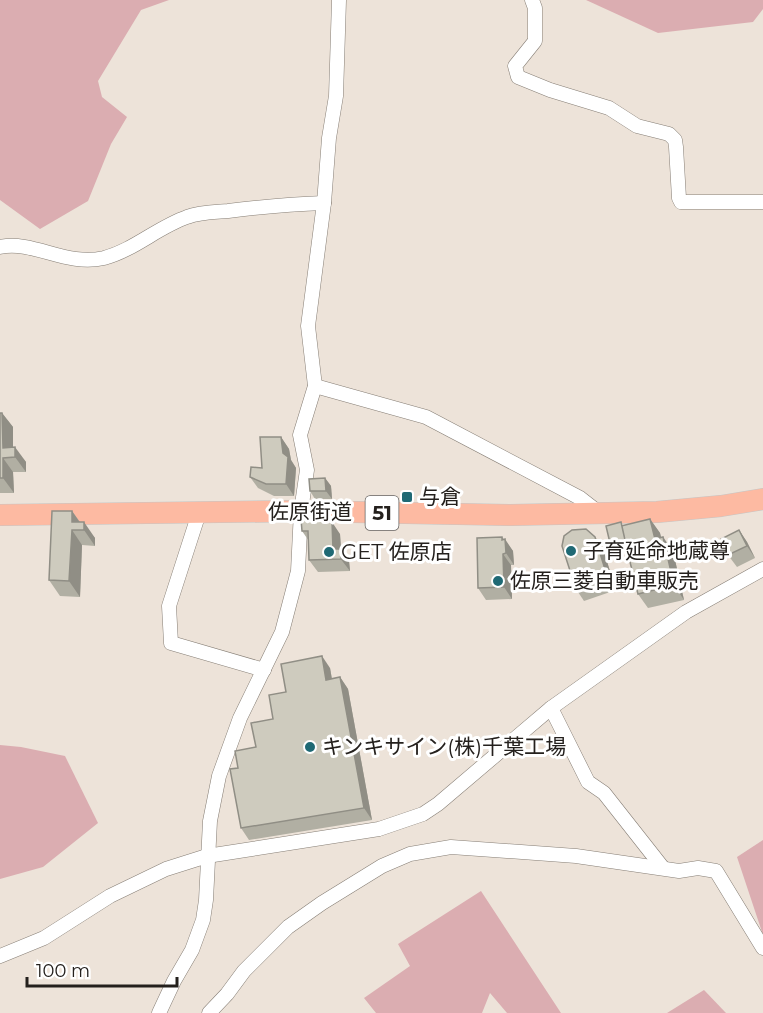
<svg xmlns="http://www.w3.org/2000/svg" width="763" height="1013" font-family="Montserrat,'Noto Sans JP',sans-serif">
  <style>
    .green { fill: #dbadb1 }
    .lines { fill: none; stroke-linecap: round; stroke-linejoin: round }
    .minor-casing { stroke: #867e75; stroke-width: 15 }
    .highway-casing { stroke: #c6c5c4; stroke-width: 22 }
    .minor { stroke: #fff; stroke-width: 14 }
    .highway { stroke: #fdbaa2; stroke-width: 21 }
    .wall { fill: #b1afa3 }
    .shaded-wall { fill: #908e85 }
    .building { fill: #cecbbe; stroke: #908e85; stroke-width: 1.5 }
    .poi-dot { fill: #1f6974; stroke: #fff; stroke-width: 2 }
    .labels { text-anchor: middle; stroke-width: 6; stroke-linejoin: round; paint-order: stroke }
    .shield { fill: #fff; stroke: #666361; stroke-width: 1.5 }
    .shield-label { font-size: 20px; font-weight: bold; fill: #24201d }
    .poi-label { font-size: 21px; fill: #24201d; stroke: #fff; text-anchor: start }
    .street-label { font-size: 21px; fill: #24201d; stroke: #fff }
  </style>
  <rect width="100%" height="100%" fill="#ede3d9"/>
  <g class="green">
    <polygon points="0,0 169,0 141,10 98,81 102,97 127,117 111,144 88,201 40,229 0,200"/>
    <polygon points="586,0 763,0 763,9 753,22 658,33"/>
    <polygon points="0,745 21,747 65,756 98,823 43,867 0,879"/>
    <polygon points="763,840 763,935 737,857"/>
    <polygon points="481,891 561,1013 507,1013 490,993 482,1013 376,1013 364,998 410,966 398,944"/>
    <polygon points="704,990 726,1013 667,1013"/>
  </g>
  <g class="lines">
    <g class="minor-casing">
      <g id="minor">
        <polyline points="532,0 535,8 535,41 515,66 518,77 550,90 609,108 637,126 669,134 675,140 676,147 679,198 681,202 763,202"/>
        <path d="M0,247C34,240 66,267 104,258C134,250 158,227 187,217C199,212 214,212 228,211C260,207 292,204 324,203"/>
        <polyline points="315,386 426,417 580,498 598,512"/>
        <polyline points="199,513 169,606 171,643 264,670"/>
        <polyline points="551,708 588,782 604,793 663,868"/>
        <polyline points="0,956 44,938 110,896 166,869 207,856 379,829 423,814 438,804 551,708 686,612 763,569"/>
        <polyline points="159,1013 174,981 192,950 203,920 206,900 210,821 219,776 240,718 282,632 298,571 301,511 307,470 300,435 315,386 308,326 324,203 329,138 336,96 339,0"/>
        <polyline points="209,1013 227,994 244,971 288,927 322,903 382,866 410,854 451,847 576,856 679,871 698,868 716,871 763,948"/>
      </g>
    </g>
    <g class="highway-casing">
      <polyline id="highway" points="0,515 301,511 510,515 657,512 721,506 763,499"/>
    </g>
    <use href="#minor" class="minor"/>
    <use href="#highway" class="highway"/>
  </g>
  <g class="wall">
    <polygon points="0,413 2,413 13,427 13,447 26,462 26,472 13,472 14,493 0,493"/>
    <polygon points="281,437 289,449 291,460 296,468 294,496 274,496 258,488 250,477 262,468"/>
    <polygon points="325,478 331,486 332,499 315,499 310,491"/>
    <polygon points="72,511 80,522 95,538 95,546 82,545 80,597 60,596 49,580"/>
    <polygon points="301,519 340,534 341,549 349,561 350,571 318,572 309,560 309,541 302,531"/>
    <polygon points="650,519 660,533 661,538 673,551 684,600 648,608 638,594 627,549 616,551 610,543 623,526"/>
    <polygon points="739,530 747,542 755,558 737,567 728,555"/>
    <polygon points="502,537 513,551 514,565 511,565 512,599 486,600 478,588"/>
    <polygon points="603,549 616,590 584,601 576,589"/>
    <polygon points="330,668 332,679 340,677 348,689 372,820 249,840 241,828 238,768 256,747 273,719 286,692"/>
  </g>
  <g class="shaded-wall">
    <polygon points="2,413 13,427 13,457 3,448"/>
    <polygon points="281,437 289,449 291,460 296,468 294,496 286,484"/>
    <polygon points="15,447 26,462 26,472 15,457"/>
    <polygon points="3,458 13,472 14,493 3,478"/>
    <polygon points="325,478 331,486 332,499 326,491"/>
    <polygon points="72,511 83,527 72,522"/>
    <polygon points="650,519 660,533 665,553 655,539"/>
    <polygon points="84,522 95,538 95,546 84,530"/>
    <polygon points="332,522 340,534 341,549 349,561 350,571 333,549"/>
    <polygon points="72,530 82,545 80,597 69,581"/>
    <polygon points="739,530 747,542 755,558 747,546"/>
    <polygon points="502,537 505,541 505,539 513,551 514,565 506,553"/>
    <polygon points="595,537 603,549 616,590 608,579"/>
    <polygon points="663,537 673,551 684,600 674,585"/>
    <polygon points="503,554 511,565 512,599 504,587"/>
    <polygon points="322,656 330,668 334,692 326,680"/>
    <polygon points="340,677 348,689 372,820 364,808"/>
  </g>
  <g class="building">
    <polygon points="0,413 2,413 3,448 15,447 15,457 3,458 3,478 0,478"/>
    <polygon points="260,437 281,437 283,453 288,457 286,484 266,484 250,477 251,467 262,468"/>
    <polygon points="325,478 326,491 310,491 309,479"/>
    <polygon points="52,511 72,511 72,522 84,522 84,530 72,530 69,581 49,580"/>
    <polygon points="329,518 332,522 333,549 341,549 341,559 309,560 308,531 302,531 301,519"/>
    <polygon points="650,519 655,539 663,537 674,585 638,594 621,526"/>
    <polygon points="621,522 625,540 610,543 606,526"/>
    <polygon points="586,529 595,537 608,579 576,589 562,546 564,536 572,530"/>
    <polygon points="739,530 747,546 728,555 721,539"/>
    <polygon points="502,537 502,540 505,539 506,553 503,554 504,587 478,588 477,538"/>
    <polygon points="322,656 326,680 340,677 364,808 241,828 230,769 238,768 235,751 256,747 251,723 273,719 269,695 286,692 281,664"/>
  </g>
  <g class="poi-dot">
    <rect x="401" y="491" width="12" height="12" rx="3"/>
    <circle cx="571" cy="551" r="6"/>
    <circle cx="329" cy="552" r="6"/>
    <circle cx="498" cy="581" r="6"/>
    <circle cx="310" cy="747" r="6"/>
  </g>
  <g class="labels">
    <rect class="shield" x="365.5" y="496" width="33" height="34" rx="4.5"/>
    <g class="shield-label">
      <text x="382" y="520">51</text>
    </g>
    <g class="poi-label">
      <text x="419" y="504">与倉</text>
      <text x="583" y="558">子育延命地蔵尊</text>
      <text x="341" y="559">GET 佐原店</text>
      <text x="510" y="588">佐原三菱自動車販売</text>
      <text x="322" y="754">キンキサイン(株)千葉工場</text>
    </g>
    <g class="street-label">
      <text x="310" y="519">佐原街道</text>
    </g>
  </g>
  <path d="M27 977v9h150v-9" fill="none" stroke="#24201d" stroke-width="3"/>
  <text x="36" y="977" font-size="18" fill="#24201d" stroke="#ffffff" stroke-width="4.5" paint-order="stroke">100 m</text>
</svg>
